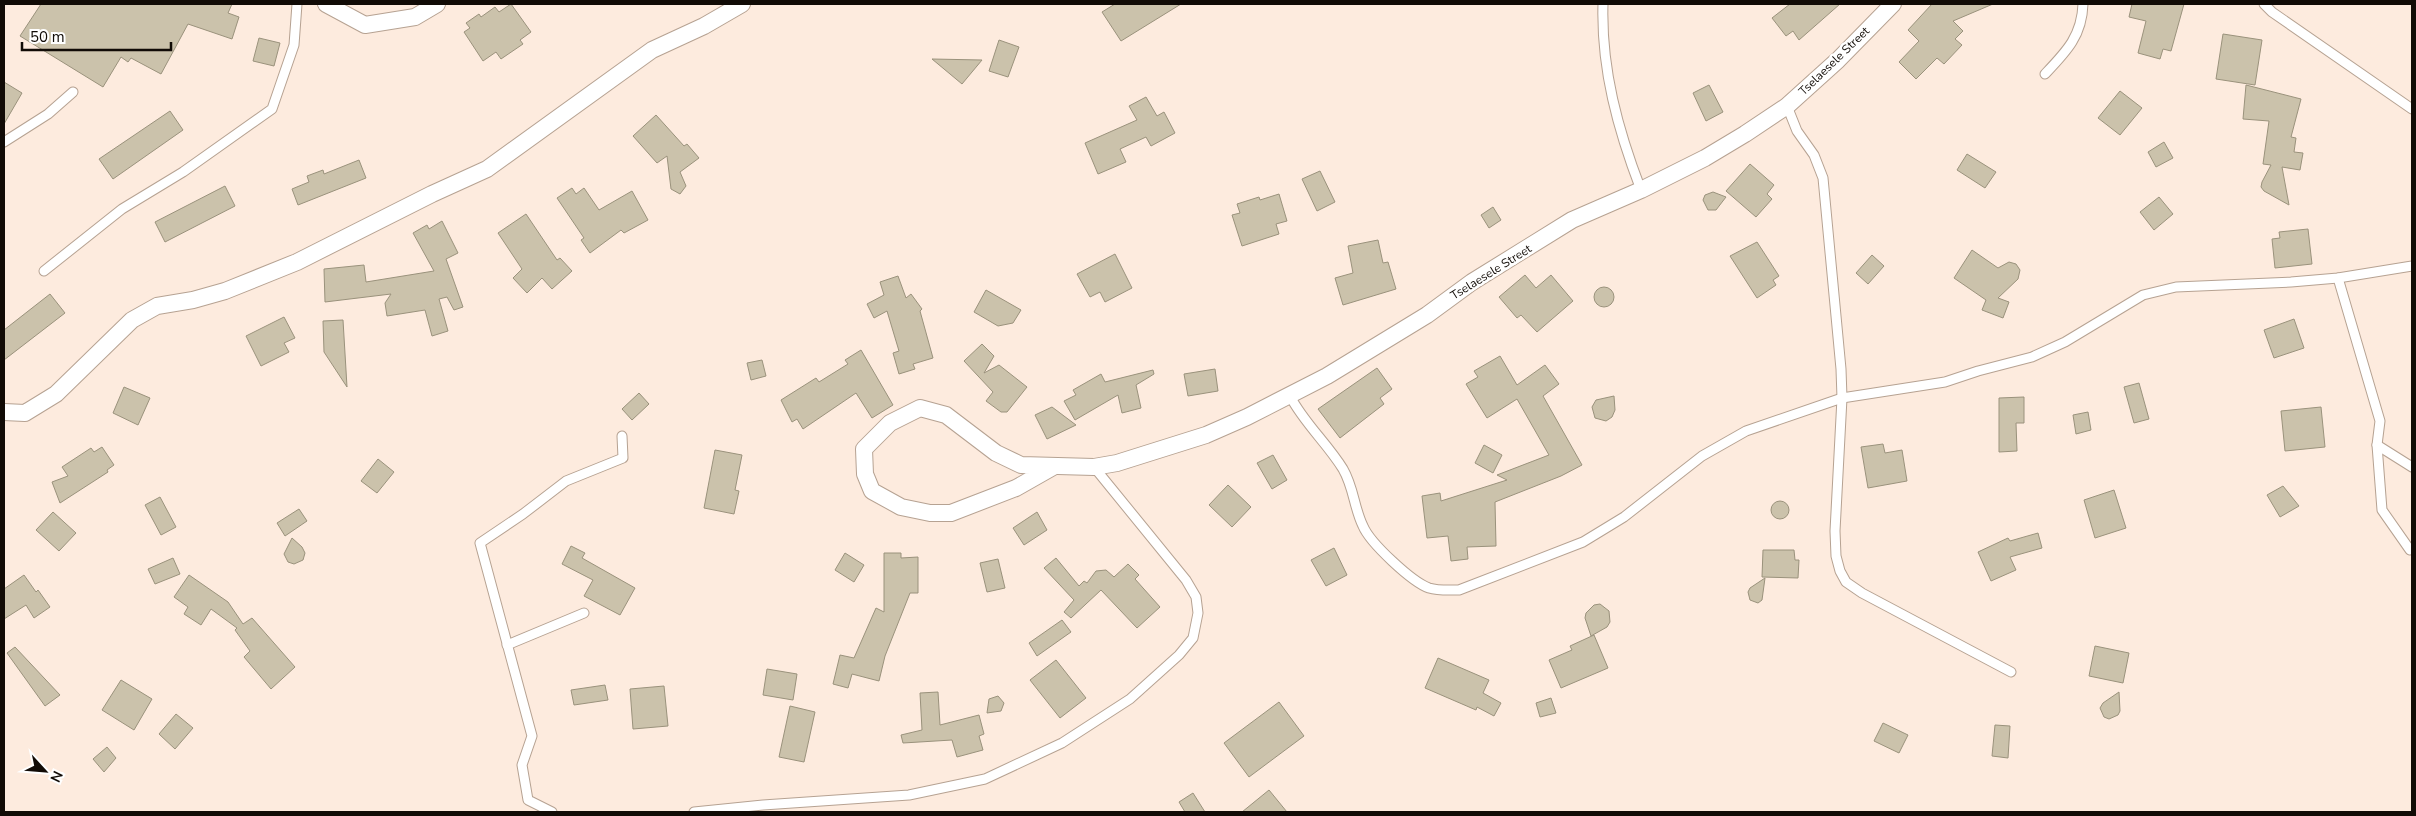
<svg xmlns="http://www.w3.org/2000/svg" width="2416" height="816" font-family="'Nunito Sans',sans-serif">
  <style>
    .building { fill: #cbc2ab; stroke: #9a927c }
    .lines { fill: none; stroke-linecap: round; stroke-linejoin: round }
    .service-casing { stroke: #b6a292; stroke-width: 11 }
    .minor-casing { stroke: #b6a292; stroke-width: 18 }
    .service { stroke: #fff; stroke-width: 9 }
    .minor { stroke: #fff; stroke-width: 16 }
    .labels { text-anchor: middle; stroke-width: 5; stroke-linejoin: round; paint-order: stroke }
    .street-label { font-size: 12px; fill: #110b06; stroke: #fff }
  </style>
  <rect width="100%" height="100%" fill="#fdebde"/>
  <g class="building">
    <polygon points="41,4 232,4 228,13 239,17 232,39 188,24 161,74 131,58 128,62 121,57 103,87 20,36"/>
    <polygon points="511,4 531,32 520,40 523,44 501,59 496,52 483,61 464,32 470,28 466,23 479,14 481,17 495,7 499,12"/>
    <polygon points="1115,4 1181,4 1121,41 1102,12"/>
    <polygon points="1790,4 1840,4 1799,40 1793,31 1786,36 1772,18"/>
    <polygon points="1932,4 1993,4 1953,21 1963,31 1955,39 1962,45 1944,64 1937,58 1916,79 1899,62 1919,41 1908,30"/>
    <polygon points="2132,4 2184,4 2171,51 2163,49 2160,59 2138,53 2146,21 2129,17"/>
    <polygon points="2223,34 2262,40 2255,85 2216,79"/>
    <polygon points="259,38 280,43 274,66 253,61"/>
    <polygon points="999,40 1019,47 1008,77 989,71"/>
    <polygon points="932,59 982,60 962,84"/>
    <polygon points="4,82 22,93 4,124"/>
    <polygon points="1709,85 1723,112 1706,121 1693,93"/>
    <polygon points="2246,85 2301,99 2291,137 2296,138 2294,152 2303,153 2300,170 2282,167 2289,205 2264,191 2261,187 2262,182 2271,165 2263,164 2269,121 2243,119"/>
    <polygon points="2120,91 2142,108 2120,135 2098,118"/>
    <polygon points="1146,97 1157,116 1164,112 1175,133 1151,146 1146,137 1120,149 1126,162 1098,174 1085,143 1137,120 1129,106"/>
    <polygon points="170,111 183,130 113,179 99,159"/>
    <polygon points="656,115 684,146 687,144 699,158 680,172 686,186 680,194 671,189 667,156 657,163 633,136"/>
    <polygon points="2164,142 2173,158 2156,167 2148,152"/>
    <polygon points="1967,154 1996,172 1985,188 1957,170"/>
    <polygon points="359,160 366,178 298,205 292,189 309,182 307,176 323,170 324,174"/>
    <polygon points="1750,164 1774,185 1767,194 1772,199 1756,217 1726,191"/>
    <polygon points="1320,171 1335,202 1317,211 1302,179"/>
    <polygon points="225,186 235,206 165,242 155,222"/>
    <polygon points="572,188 576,194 584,188 599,210 632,191 648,220 624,233 621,230 590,253 581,240 584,238 557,198"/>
    <polygon points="1713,192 1726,197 1716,210 1708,210 1703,200 1705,195"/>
    <polygon points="1279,194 1287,221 1276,224 1279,234 1242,246 1232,215 1240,213 1237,204 1259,197 1260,200"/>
    <polygon points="2159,197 2173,214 2154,230 2140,212"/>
    <polygon points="1493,207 1501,220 1489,228 1481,215"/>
    <polygon points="526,214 557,260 560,258 572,271 552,289 542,278 527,293 513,278 522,269 498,233"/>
    <polygon points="442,221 458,253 446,259 463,307 454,310 447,297 439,299 448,331 432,336 425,310 387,316 385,303 391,294 325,302 324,269 364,265 366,282 434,271 413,233 427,225 429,229"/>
    <polygon points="2308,229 2312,264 2275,268 2272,239 2280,238 2279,232"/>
    <polygon points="1378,240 1383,263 1388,262 1396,289 1343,305 1335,278 1353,273 1348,246"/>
    <polygon points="1757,242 1779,276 1773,280 1776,285 1757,298 1730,256"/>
    <polygon points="1972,250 1998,268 2009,262 2016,264 2020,270 2018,279 1998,298 2009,302 2003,318 1982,310 1986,300 1954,278"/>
    <polygon points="1115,254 1132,288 1105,302 1100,292 1090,297 1077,274"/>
    <polygon points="1872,255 1884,266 1868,284 1856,273"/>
    <polygon points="1525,275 1536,288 1551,275 1573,301 1537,332 1521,315 1517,318 1499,297"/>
    <polygon points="898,276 906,298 911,294 922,309 920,311 933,358 913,364 915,369 899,374 893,353 899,351 887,311 874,318 867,304 884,295 880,282"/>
    <circle cx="1604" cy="297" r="10"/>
    <polygon points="986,290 1021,310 1013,323 998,326 974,312"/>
    <polygon points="50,294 65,313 4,360 4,330"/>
    <polygon points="284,317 295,338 284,343 289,352 261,366 246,336"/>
    <polygon points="2294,319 2304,348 2274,358 2264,330"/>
    <polygon points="343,320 347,387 324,352 323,321"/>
    <polygon points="982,344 994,356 984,373 999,365 1027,387 1007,412 1001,412 986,401 993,392 964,361"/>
    <polygon points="861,350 893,405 872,418 856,393 803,429 797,419 792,422 781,400 816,378 819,382 848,364 845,360"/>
    <polygon points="1500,356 1517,385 1545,365 1559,384 1543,396 1582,465 1561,476 1495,502 1496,546 1467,547 1468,559 1451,561 1448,536 1427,538 1422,496 1440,493 1441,501 1507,480 1497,475 1549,455 1517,399 1487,418 1466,384 1478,377 1474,371"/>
    <polygon points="762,360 766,376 751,380 747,363"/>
    <polygon points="1377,368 1392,389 1380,398 1384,404 1340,438 1318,409"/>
    <polygon points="1215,369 1218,391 1188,396 1184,374"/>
    <polygon points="1153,370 1154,374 1136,385 1141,408 1122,413 1118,395 1075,420 1064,401 1076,395 1073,390 1101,374 1105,382"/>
    <polygon points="2139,383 2149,419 2134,423 2124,387"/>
    <polygon points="124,387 150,398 138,425 113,413"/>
    <polygon points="639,393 649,404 632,420 622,409"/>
    <polygon points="1614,396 1615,410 1612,417 1606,421 1595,418 1592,407 1596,400"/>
    <polygon points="2024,397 2024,423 2016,423 2017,451 1999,452 1999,398"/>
    <polygon points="1052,407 1076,425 1047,439 1035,415"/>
    <polygon points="2321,407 2325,447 2285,451 2281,411"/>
    <polygon points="2088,412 2091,430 2076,434 2073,415"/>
    <polygon points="1883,444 1885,453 1902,450 1907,481 1868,488 1861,447"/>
    <polygon points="1484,445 1502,455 1493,473 1475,463"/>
    <polygon points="102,447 114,465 107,470 108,472 60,503 52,482 68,476 62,467 91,448 94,452"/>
    <polygon points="715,450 742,455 735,490 739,491 734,514 704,508"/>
    <polygon points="1273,455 1287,480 1272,489 1257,463"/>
    <polygon points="378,459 394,472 377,493 361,481"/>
    <polygon points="1228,485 1251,507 1232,527 1209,505"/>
    <polygon points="2283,486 2299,506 2280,517 2267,495"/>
    <polygon points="2114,490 2126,528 2095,538 2084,500"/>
    <polygon points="160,497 176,527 161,535 145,505"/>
    <circle cx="1780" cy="510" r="9"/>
    <polygon points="299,509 307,521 285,536 277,523"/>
    <polygon points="53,512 76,533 59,551 36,530"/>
    <polygon points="1037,512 1047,530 1024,545 1013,528"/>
    <polygon points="2038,533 2042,548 2010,557 2016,570 1991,581 1978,552 2008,538 2010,541"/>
    <polygon points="292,538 302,547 305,553 303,560 294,564 288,562 284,554"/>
    <polygon points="571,546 585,553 582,558 635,588 620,615 584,596 593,580 562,564"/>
    <polygon points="1334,548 1347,575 1326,586 1311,560"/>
    <polygon points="1763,550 1794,550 1795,560 1799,560 1798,578 1762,577"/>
    <polygon points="845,553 864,565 854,582 835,570"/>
    <polygon points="884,553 901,553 901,558 918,557 918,593 910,593 885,656 879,681 852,674 848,688 833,684 840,655 854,658 876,608 884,612"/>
    <polygon points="173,558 180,574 155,584 148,569"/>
    <polygon points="1056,558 1079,586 1084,581 1087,583 1096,571 1106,570 1114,577 1128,564 1139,575 1135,579 1160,607 1137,628 1101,590 1071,618 1064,612 1074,600 1044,568"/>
    <polygon points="998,559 1005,588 987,592 980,563"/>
    <polygon points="24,575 36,592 38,590 50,607 34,618 26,605 4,619 4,589"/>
    <polygon points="189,575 228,602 243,624 252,618 295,667 271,689 244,657 250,651 235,630 237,628 211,609 201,625 184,614 188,607 174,597"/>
    <polygon points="1765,578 1762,600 1758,603 1750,600 1748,592 1750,588"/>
    <polygon points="1600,604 1609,611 1610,622 1607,627 1591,636 1585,618 1586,613 1594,605"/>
    <polygon points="1062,620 1071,632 1037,656 1029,643"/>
    <polygon points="1594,635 1608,668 1561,688 1549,660 1572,650 1570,646"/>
    <polygon points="2095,646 2129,653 2123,683 2089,676"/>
    <polygon points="15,647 60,695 45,706 7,653"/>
    <polygon points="1438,658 1489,680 1483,693 1501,703 1494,716 1477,707 1476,710 1425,688"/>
    <polygon points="1056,660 1086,698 1060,718 1030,680"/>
    <polygon points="767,669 797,674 793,700 763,695"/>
    <polygon points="121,680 152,699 134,730 102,710"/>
    <polygon points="605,685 608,700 574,705 571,690"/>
    <polygon points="664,686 668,726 633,729 630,689"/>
    <polygon points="938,692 940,725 979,715 984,734 979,736 983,750 957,757 952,740 903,743 901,735 922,730 920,693"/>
    <polygon points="2119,692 2120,711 2118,715 2109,719 2104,717 2100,708 2103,703"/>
    <polygon points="998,696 1004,703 1001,711 987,713 989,699"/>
    <polygon points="1551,698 1556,713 1540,717 1536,703"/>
    <polygon points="1279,702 1304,736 1249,777 1224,743"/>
    <polygon points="790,706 815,712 804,762 779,757"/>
    <polygon points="176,714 193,728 175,749 159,734"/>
    <polygon points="1883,723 1908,735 1899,753 1874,741"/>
    <polygon points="1995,725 2010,726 2008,758 1992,756"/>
    <polygon points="107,747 116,758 104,772 93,759"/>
    <polygon points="1269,790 1287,812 1242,812"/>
    <polygon points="1193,793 1205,812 1185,812 1179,802"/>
  </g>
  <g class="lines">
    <g class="service-casing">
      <g id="service">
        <path d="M1603,4C1601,69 1618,130 1641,190"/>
        <polyline points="2264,4 2272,12 2412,109"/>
        <path d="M2045,74C2066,52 2082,36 2083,4"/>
        <polyline points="1787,106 1797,131 1814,155 1823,178 1841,369 1842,398 1835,531 1836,556 1840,571 1846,582 1862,593 2011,672"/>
        <polyline points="4,142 48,114 73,92"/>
        <polyline points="44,271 122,209 183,172 272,109 294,45 297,4"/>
        <polyline points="2338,278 2380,421 2377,445 2382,510 2410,550 2412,548"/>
        <path d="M1290,396C1304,423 1327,443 1343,469C1354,488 1354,508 1363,526C1370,543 1412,582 1429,588C1439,591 1449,590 1459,590L1583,542L1624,517L1702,456L1746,431L1842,398L1945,382L1978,371L2032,357L2065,342L2143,295L2176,287L2291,282L2338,278L2412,266"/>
        <polyline points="2377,445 2412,467"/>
        <polyline points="507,645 584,613"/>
        <polyline points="552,812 528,800 522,765 532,736 480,543 523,514 566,481 623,458 622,436"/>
        <polyline points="694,812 763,805 909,795 985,779 1062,743 1130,699 1179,655 1193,638 1198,613 1196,597 1186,580 1094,467"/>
      </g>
    </g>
    <g class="minor-casing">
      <g id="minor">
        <polyline points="326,4 365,25 415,17 437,4"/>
        <polyline points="4,412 25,413 56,394 132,320 157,306 193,300 225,291 297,262 432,194 487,169 652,50 704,26 742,4"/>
        <polyline points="1053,467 1016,488 951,513 930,513 901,507 872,491 865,474 864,449 890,423 920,408 946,415 996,453 1021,465 1094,467 1117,463 1206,435 1247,417 1327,376 1427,315 1472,282 1572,220 1641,190 1705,158 1745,134 1787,106 1838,60 1893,4"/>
      </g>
    </g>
    <use href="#service" class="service"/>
    <use href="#minor" class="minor"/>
  </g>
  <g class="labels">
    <g class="street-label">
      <text transform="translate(1834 61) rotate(-44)" y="4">Tselaesele Street</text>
      <text transform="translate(1491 272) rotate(-32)" y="4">Tselaesele Street</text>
    </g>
  </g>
  <rect width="2416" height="816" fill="none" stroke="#110b06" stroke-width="10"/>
  <g transform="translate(45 771) rotate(116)" stroke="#ffffff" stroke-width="4" paint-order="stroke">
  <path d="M0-4L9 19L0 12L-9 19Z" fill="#110b06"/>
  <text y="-8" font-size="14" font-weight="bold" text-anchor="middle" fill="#110b06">N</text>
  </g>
  <path d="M22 42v8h149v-8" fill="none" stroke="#110b06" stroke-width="2.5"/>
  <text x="30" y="42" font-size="15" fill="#110b06" stroke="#ffffff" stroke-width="4" paint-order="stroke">50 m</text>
</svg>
